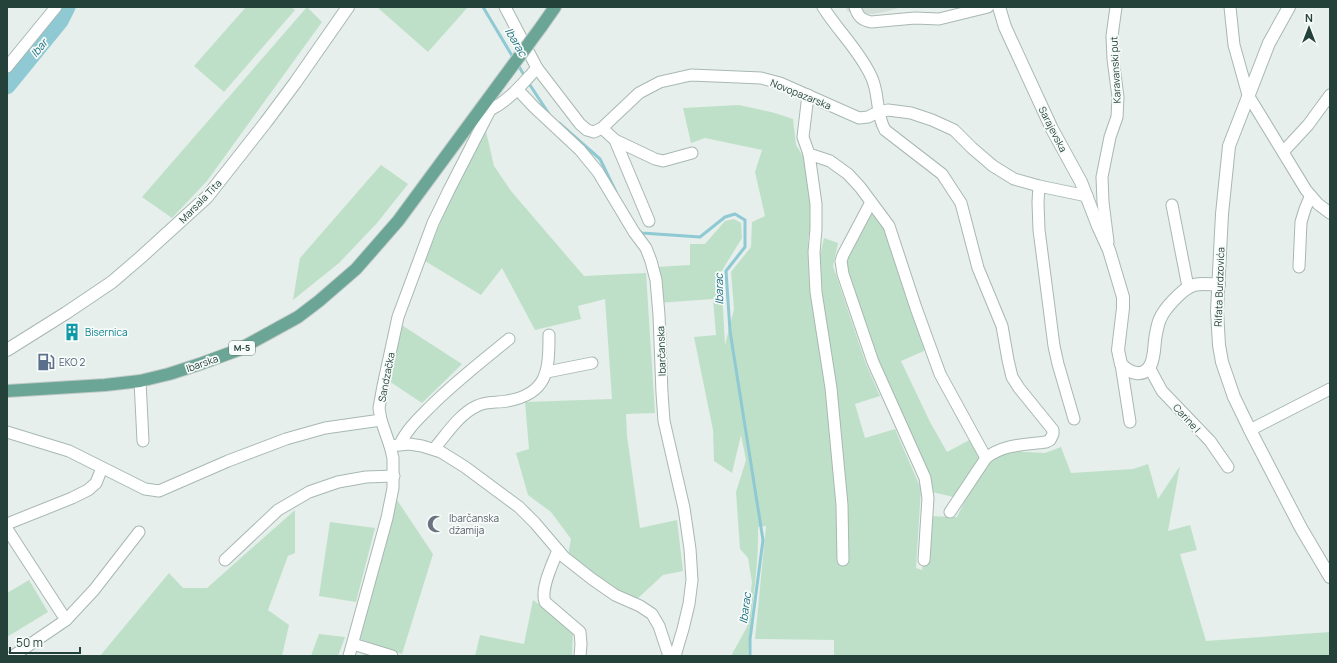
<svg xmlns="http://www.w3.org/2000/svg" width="1337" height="663" font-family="Manrope,sans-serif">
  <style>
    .built { fill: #d4dfda }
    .green { fill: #bfe0c8 }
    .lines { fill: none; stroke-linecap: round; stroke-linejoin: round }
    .stream { stroke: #8ec9d4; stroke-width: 3 }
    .river { stroke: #8ec9d4; stroke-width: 17 }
    .minor-casing { stroke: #a8b8b2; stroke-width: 13 }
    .tertiary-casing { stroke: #a8b8b2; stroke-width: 14 }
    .primary-casing { stroke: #c2cac8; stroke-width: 14 }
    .minor { stroke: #fff; stroke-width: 11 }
    .tertiary { stroke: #fff; stroke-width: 12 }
    .primary { stroke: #6aa596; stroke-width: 12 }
    .primary-bridge-casing { stroke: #c2cac8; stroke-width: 14; stroke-linecap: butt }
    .primary-bridge { stroke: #6aa596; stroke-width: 12 }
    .labels { text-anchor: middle; stroke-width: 3.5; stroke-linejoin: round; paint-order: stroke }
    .shield { fill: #f7fbf9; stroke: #637a73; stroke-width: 1 }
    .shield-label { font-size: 9px; font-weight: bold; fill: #24423a }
    .street-label { font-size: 10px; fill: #24423a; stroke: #f7fbf9 }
    .culture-label { font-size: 10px; fill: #0d838f; stroke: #f7fbf9; text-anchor: start }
    .service-label { font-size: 10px; fill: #4e5e75; stroke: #f7fbf9; text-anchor: start }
    .worship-label { font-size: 10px; fill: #5b616d; stroke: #f7fbf9; text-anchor: start }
    .water-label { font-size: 11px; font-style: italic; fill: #1c6f80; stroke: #f7fbf9 }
  </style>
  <rect width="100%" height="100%" fill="#e6efeb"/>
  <polygon class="built" points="846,7 902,7 885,12 859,16 847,11"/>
  <g class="green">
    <polygon points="246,7 291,7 295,10 224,92 194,66"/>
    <polygon points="307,7 322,22 207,181 172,218 142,197"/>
    <polygon points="377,7 468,7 428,52"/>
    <path d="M739,105L775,113L793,119L796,145L804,158L812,205L811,222L808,240L809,280L824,374L845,564L816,273L824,238L838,243L833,266L866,364L880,396L855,404L865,438L895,429L921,489L916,568L922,570L927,516L957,517L986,458L1005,451L1045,453L1061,447L1071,473L1133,469L1148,464L1158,499L1180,466L1168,531L1190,525L1197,550L1180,554L1206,641L1330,632V656H834V640L755,639L766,526L758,527C759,571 750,613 748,656H731L747,627L752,582L748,558L740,549L736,492L746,460L741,435L732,473L714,461L713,430L694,337L716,335L713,299L658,303L656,267L690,265V244H705L725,221L734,219L741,223L742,238L721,272L725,345L734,309L731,272L751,247L752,222L765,216L755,172L762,150L705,138L691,143L683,108Z"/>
    <polygon points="485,127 494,166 511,191 584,276 646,273 655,413 626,414 627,436 640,528 677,520 683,571 663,575 637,599 611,590 568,555 571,539 551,512 528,495 516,453 529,449 525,402 612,399 605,299 578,306 581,319 535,330 502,268 481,295 425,261 447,206"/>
    <polygon points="381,165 408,184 377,223 339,263 293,300 300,258"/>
    <polygon points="872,214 879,215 885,225 923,340 924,351 901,361 930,422 947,452 973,438 982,453 958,498 932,492 875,360 850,287 845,257 859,227"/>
    <polygon points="400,324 462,364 422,403 386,379"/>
    <polygon points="393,494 433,554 402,654 354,637"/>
    <polygon points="295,510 295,553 288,556 268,610 289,625 282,656 100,656 169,573 183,588 207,588"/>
    <polygon points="330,522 375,528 356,602 319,596"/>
    <polygon points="29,580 48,612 7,637 7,593"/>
    <polygon points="533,600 565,623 573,632 572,656 475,656 480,635 524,644"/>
    <polygon points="319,634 345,637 338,656 311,656"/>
  </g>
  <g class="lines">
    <g class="stream">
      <polyline points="483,7 514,59"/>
      <polyline points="517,63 525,77"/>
      <polyline points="528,82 549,114"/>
      <polyline points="559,123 600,159 616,192"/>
      <polyline points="639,231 642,233 700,237 725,217 735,214 745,220 745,247 726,271 730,331 763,540 750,639 750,656"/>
    </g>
    <polyline class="river" points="7,86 60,21 67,7"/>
    <g class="minor-casing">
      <g id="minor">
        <path d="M855,7C858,17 862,20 871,22L915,18L939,19L988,7"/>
        <polyline points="1230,7 1234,45 1248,95 1306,190 1318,204 1330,213"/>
        <polyline points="7,67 56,7"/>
        <polyline points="537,68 580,124 587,130 594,132 602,128 639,93 660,82 691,75 761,78 780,83 859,118 868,117 878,112 888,110 911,113 932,120 954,130 972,148 993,166 1014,179 1039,186 1087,196"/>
        <polyline points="518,90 534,107 580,150 598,172 634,232 646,248 651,261 656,280 659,315 662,393 664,421 684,508 690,549 692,580 689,604 683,629 675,656"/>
        <path d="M808,95L803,137L809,154L830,161L848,174L860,187L889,226L916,308L940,374L986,458C1003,444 1025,445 1046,442L1050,440L1053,434V430L1019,388L1012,377L1008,360L1002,326L978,268L961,203L942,174L885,130C875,112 880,94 871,76C859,50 838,31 823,7"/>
        <path d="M484,105L490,110C511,99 522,84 537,68L505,7"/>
        <polyline points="602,128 615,140 655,159 663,161 692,153"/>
        <polyline points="615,140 649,221"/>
        <polyline points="1283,152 1308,125 1330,95"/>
        <polyline points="809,154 816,204 816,229 814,252 816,292 831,388 842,505 843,560"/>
        <polyline points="1039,186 1038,202 1039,230 1054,346 1058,364 1074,419"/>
        <polyline points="871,202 843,255 841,261 843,274 873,362 925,478 928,498 924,560"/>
        <polyline points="1172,205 1188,287"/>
        <polyline points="1108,242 1103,202 1102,177 1110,137 1117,117 1118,97 1113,59 1112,36 1116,7"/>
        <polyline points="1299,267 1301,222 1305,209 1310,197"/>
        <polyline points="1121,364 1130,422"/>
        <polyline points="1149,367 1162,391 1210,441 1228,467"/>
        <polyline points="547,372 592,363"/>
        <polyline points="140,381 143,441"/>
        <polyline points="1250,430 1330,389"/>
        <polyline points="7,432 69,451 145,489 159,491 228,461 286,439 325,428 381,420"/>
        <path d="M400,444C407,429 419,418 431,406C455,382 482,361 509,339"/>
        <polyline points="390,446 409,444 422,446 441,452 465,467 519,507 535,523 564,557 592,579 615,595 640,606 652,614 659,626 669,656"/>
        <path d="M434,449C446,435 459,414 477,406C486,401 497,403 507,401C548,394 549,370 549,335"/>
        <polyline points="950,512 986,458"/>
        <polyline points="7,524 72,498 88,490 96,483 102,468"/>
        <polyline points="7,529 66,620"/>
        <path d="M558,550C553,563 540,589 545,602L580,632L581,644L580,656"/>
        <polyline points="225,560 278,510 309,492 338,482 366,477 394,476"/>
        <polyline points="353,644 392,656"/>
        <polyline points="13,656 66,620 94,590 139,532"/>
        <polyline points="349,656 387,518 393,488 393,458 390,446 381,420 379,408 383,386 398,317 433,223 449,190 490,110"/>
      </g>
    </g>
    <g class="tertiary-casing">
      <g id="tertiary">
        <path d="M999,7L1005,27L1052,129L1081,182L1098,226L1109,250L1123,297V308L1118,350L1121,364C1129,373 1144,379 1151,364C1155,355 1154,343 1156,334C1157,329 1158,323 1160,319C1164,309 1183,288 1194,285C1202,283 1211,284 1219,285"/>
        <polyline points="1289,7 1269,43 1229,146 1222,214 1217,311 1219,345 1222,362 1234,397 1250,430 1301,528 1330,577"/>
        <polyline points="7,350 66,313 112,282 140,258 207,197 266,122 295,83 348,7"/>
      </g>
    </g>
    <g class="primary-casing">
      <g id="primary">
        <polyline points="541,27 555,7"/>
        <polyline points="7,391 105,385 140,381 169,374 200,364 238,350 298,317 319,301 356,269 398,221 499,84"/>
      </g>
    </g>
    <use href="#minor" class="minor"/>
    <use href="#tertiary" class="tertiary"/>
    <use href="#primary" class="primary"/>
    <g class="primary-bridge-casing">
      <polyline id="primary-bridge" points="499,84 541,27"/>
    </g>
    <use href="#primary-bridge" class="primary-bridge"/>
  </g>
  <defs>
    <g id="building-bare" transform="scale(1.38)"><path d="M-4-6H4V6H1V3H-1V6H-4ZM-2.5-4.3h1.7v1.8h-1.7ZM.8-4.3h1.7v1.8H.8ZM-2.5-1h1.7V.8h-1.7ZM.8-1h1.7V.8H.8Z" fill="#0f9aa8" stroke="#f7fbf9" stroke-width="2.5" paint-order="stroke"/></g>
    <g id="fuel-bare" transform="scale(1.38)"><path d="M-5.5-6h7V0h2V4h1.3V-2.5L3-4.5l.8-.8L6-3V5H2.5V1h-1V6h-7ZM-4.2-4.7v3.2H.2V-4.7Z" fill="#5c6f8a" stroke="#f7fbf9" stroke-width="2.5" paint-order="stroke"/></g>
    <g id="mosque-bare" transform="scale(1.38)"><path d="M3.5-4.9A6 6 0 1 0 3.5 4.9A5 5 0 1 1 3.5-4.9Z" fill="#6b7280" stroke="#f7fbf9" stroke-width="2.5" paint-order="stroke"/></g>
  </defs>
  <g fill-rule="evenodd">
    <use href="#building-bare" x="72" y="332"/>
    <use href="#fuel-bare" x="46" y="362"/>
    <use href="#mosque-bare" x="436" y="524"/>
  </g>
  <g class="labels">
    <rect class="shield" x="229" y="341" width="26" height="14" rx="3"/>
    <g class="shield-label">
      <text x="242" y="351">M-5</text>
    </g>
    <g class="street-label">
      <text transform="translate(1115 70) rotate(-93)" y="4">Karavanski put</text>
      <text transform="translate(801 94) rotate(22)" y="4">Novopazarska</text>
      <text transform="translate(1053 129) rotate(63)" y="4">Sarajevska</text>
      <text transform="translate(200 201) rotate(-46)" y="4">Marsala Tita</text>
      <text transform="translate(1219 287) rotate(-88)" y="4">Rifata Burdzovića</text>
      <text transform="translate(661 351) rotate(-92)" y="4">Ibarčanska</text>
      <text transform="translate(202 363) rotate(-19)" y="4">Ibarska</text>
      <text transform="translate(386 377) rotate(-79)" y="4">Sandzačka</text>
      <text transform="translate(1187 418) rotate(47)" y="4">Carine I</text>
    </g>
    <g class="culture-label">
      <text x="85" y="336">Bisernica</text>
    </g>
    <g class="service-label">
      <text x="59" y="366">EKO 2</text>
    </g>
    <g class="worship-label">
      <text x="449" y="522">Ibarčanska<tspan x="449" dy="12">džamija</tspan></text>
    </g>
    <g class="water-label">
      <text transform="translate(516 42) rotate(59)" y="4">Ibarac</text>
      <text transform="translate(39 48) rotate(-51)" y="4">Ibar</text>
      <text transform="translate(719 289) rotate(-91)" y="4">Ibarac</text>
      <text transform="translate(745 608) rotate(-82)" y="4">Ibarac</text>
    </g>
  </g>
  <rect width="1337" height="663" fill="none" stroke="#24423a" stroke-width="16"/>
  <g transform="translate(1309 28)" stroke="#f7fbf9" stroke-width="3" paint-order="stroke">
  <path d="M0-3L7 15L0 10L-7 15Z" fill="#24423a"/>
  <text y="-6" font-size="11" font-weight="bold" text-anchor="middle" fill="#24423a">N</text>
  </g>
  <path d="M10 647v6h70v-6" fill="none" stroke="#24423a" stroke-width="2"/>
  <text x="16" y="647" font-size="12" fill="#24423a" stroke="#f7fbf9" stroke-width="3" paint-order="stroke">50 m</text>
</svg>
